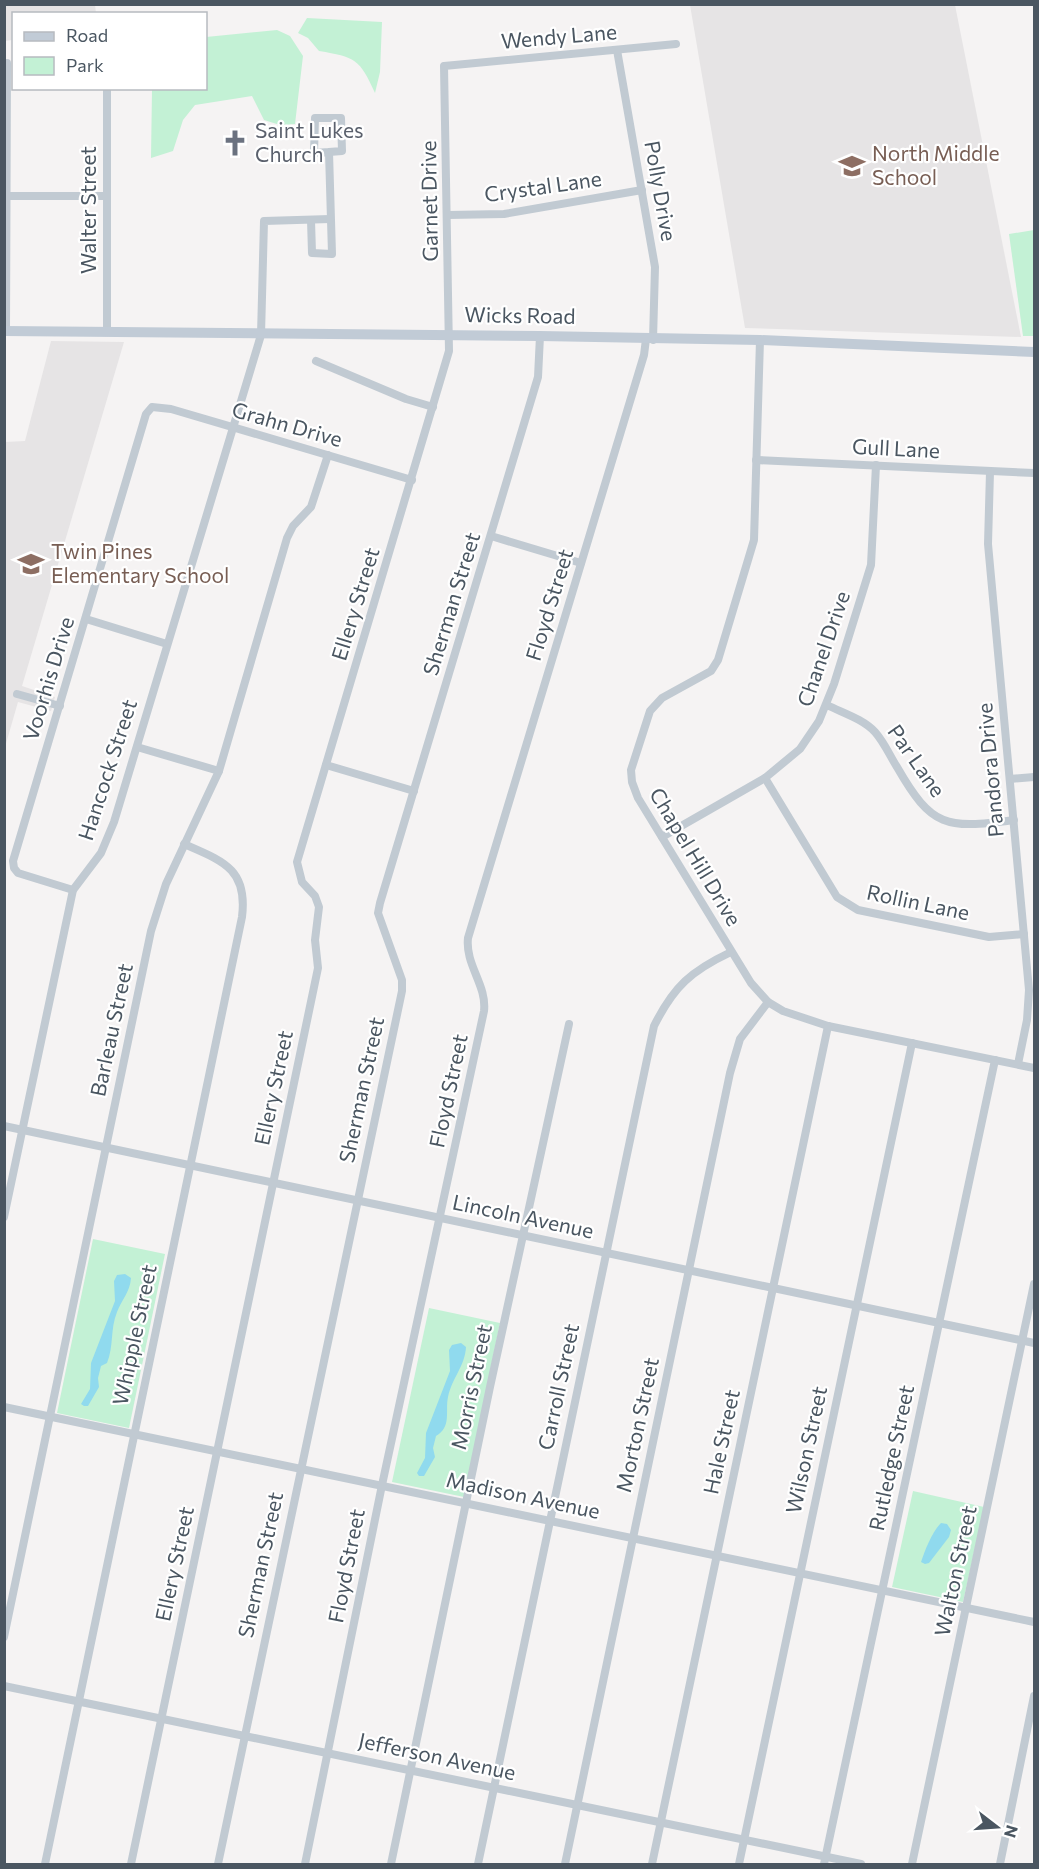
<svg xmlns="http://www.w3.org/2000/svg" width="1039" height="1869" font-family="Commissioner,sans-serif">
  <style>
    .education { fill: #e6e4e5 }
    .green { fill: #c3f1d5 }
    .water { fill: #90daee }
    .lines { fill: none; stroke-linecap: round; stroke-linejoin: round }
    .street { stroke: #c1cad2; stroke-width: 8 }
    .secondary { stroke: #c1cbd6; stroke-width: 10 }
    .labels { text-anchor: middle; stroke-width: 4.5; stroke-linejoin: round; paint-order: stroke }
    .street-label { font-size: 21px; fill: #4a5661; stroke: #fff }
    .worship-label { font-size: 21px; fill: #5b616d; stroke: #fff; text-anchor: start }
    .education-label { font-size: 21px; fill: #785e54; stroke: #fff; text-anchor: start }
  </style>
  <rect width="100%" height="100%" fill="#f5f3f3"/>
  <g class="education">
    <polygon points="5,4 95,5 96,13 14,14 13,40 5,41"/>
    <polygon points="690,5 955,5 1021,337 745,328"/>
    <polygon points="51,341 124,342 22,686 55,697 51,711 18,702 5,747 5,442 25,441"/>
  </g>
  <g class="green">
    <path d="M307,18L382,22L380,72L375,93C360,59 355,57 319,51L308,38L298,33Z"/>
    <polygon points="277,30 290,36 303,56 295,124 280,125 264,120 252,96 195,105 183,120 173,151 151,158 152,89 206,88 206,37"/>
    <polygon points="1034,230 1034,336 1023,336 1009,234"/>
    <polygon points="93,1239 165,1254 129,1428 57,1413"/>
    <polygon points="429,1308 500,1323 464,1497 392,1482"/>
    <polygon points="913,1491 984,1507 963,1602 892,1587"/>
  </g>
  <g class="water">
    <path d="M125,1274L131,1278C130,1292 122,1299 117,1312C110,1329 114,1346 107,1363L101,1366L98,1378L99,1387L88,1406H84L81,1404L90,1389L91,1363L115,1301L114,1281L117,1275Z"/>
    <path d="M461,1343L466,1347C465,1366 452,1378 448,1397C445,1411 452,1427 436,1436L433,1448L435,1457L424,1476H419L417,1473L425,1458L426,1433L450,1371L449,1350L452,1345Z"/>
    <path d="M941,1523L947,1524L951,1530L949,1537L929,1563L925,1564L921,1562C925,1550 932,1532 941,1523Z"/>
  </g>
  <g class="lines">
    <g class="street">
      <polyline points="617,50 655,267 653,340"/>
      <polyline points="4,196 107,196"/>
      <polyline points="448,215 504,214 642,190"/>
      <polyline points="311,220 312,253 332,254 329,152 342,151 341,118 315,118 314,153 329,152"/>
      <polyline points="6,331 7,63"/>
      <polyline points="107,332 107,88"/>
      <polyline points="760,340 754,540 718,660 711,671 662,698 650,711 631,770 632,782 638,798 751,983 768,1002 783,1011 828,1026 1034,1068"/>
      <polyline points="316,361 406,399 433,407"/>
      <polyline points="756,460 1034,473"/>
      <polyline points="990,472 988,544 1029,990 1027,1020 1018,1064"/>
      <polyline points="491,536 581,563"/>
      <polyline points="86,619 167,644"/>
      <polyline points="17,694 60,706"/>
      <path d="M827,705C843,713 863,719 875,732C884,742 890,756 897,767C932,828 946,829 1014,820"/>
      <polyline points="137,747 219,771"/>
      <polyline points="326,765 414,791"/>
      <polyline points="765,778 837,897 858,910 989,937 1024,934"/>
      <polyline points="1010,779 1034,777"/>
      <polyline points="662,837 765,778 800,749 819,721 834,684 871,565 876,465"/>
      <polyline points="73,890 18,873 14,868 13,861 146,414 152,407 171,409 412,480"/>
      <polyline points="4,1126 1034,1343"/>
      <polyline points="4,1217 73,890 101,853 114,822 261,335 264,221 330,219"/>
      <polyline points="4,1407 1034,1622"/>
      <polyline points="4,1637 151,931 166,884 219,771 287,538 293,526 311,507 328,455"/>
      <polyline points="4,1686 861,1864"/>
      <path d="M45,1864L242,917C248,869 223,861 184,844"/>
      <polyline points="131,1864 318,968 315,940 319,907 315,896 302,882 297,862 449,351 444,66 676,44"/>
      <polyline points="218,1864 402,991 402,980 378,913 380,903 538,377 540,336"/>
      <path d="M305,1864L382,1485L484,1011C487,985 465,965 468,938L644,355L646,339"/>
      <polyline points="391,1864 490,1387 569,1024"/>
      <path d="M478,1864L654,1026C674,986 691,971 731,952"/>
      <polyline points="565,1864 730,1073 740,1039 768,1002"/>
      <polyline points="652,1864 828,1026"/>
      <polyline points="739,1864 912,1043"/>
      <polyline points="824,1864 995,1060"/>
      <polyline points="912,1864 1034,1284"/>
      <polyline points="1000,1864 1034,1696"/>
    </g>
    <polyline class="secondary" points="4,331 540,336 760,340 1034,352"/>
  </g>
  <defs>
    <g id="church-bare" transform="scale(2.07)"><path d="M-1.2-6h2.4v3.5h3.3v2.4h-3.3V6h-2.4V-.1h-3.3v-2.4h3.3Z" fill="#6b7280" stroke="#fff" stroke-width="2.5" paint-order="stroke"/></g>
    <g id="school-bare" transform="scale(2.07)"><path d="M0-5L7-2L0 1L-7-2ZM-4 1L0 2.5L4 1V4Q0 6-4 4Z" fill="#8d6e63" stroke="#fff" stroke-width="2.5" paint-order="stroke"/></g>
  </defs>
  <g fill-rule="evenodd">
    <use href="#church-bare" x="235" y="143"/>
    <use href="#school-bare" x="852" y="166"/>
    <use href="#school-bare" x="31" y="564"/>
  </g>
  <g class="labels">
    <g class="street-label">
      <text transform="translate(559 37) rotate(-5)" y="7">Wendy Lane</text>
      <text transform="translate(543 187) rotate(-8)" y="7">Crystal Lane</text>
      <text transform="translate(660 191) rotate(80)" y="7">Polly Drive</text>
      <text transform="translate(430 201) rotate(-91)" y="7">Garnet Drive</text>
      <text transform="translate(89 210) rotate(-90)" y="7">Walter Street</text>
      <text transform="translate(520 316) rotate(1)" y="7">Wicks Road</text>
      <text transform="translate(287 425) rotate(16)" y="7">Grahn Drive</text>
      <text transform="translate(896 449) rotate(3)" y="7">Gull Lane</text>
      <text transform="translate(356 604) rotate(-73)" y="7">Ellery Street</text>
      <text transform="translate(452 604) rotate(-73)" y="7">Sherman Street</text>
      <text transform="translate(550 605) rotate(-73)" y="7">Floyd Street</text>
      <text transform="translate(824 649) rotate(-71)" y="7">Chanel Drive</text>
      <text transform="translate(49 679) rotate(-73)" y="7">Voorhis Drive</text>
      <text transform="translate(916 761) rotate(55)" y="7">Par Lane</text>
      <text transform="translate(108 770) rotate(-72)" y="7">Hancock Street</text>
      <text transform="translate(991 770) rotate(-95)" y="7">Pandora Drive</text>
      <text transform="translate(695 857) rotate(59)" y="7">Chapel Hill Drive</text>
      <text transform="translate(918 903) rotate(12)" y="7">Rollin Lane</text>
      <text transform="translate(112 1030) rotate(-78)" y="7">Barleau Street</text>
      <text transform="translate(274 1088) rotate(-78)" y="7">Ellery Street</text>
      <text transform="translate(362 1090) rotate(-78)" y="7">Sherman Street</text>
      <text transform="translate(449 1091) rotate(-78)" y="7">Floyd Street</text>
      <text transform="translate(523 1217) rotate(12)" y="7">Lincoln Avenue</text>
      <text transform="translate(135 1335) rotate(-78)" y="7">Whipple Street</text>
      <text transform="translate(472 1387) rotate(-78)" y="7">Morris Street</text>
      <text transform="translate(559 1387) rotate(-78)" y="7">Carroll Street</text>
      <text transform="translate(638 1425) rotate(-78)" y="7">Morton Street</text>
      <text transform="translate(722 1442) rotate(-78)" y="7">Hale Street</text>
      <text transform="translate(807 1450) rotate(-78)" y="7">Wilson Street</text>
      <text transform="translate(892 1458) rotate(-78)" y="7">Rutledge Street</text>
      <text transform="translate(523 1496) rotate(12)" y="7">Madison Avenue</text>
      <text transform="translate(175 1564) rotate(-78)" y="7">Ellery Street</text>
      <text transform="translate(261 1565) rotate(-78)" y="7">Sherman Street</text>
      <text transform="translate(347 1566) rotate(-79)" y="7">Floyd Street</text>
      <text transform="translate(956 1571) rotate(-78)" y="7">Walton Street</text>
      <text transform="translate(437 1757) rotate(12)" y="7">Jefferson Avenue</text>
    </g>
    <g class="worship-label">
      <text x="255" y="138">Saint Lukes<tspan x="255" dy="24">Church</tspan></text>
    </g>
    <g class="education-label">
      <text x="872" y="161">North Middle<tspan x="872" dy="24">School</tspan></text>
      <text x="51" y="559">Twin Pines<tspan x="51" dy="24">Elementary School</tspan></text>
    </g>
  </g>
  <rect width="1039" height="1869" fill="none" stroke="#4a5661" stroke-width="12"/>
  <rect x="12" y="12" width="195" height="78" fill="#ffffff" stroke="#b7bbc0" stroke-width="1.5"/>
  <rect x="24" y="32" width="30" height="9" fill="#c1cbd6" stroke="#b7bbc0" stroke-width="1.5"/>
  <text x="66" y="42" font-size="18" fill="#4a5661">Road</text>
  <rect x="24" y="57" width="30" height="18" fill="#c3f1d5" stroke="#b7bbc0" stroke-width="1.5"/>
  <text x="66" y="72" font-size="18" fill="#4a5661">Park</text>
  <g transform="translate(997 1827) rotate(107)" stroke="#ffffff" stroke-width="4.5" paint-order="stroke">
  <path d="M0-4.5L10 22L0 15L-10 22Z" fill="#4a5661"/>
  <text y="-9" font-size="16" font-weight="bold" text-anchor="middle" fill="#4a5661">N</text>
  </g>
</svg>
